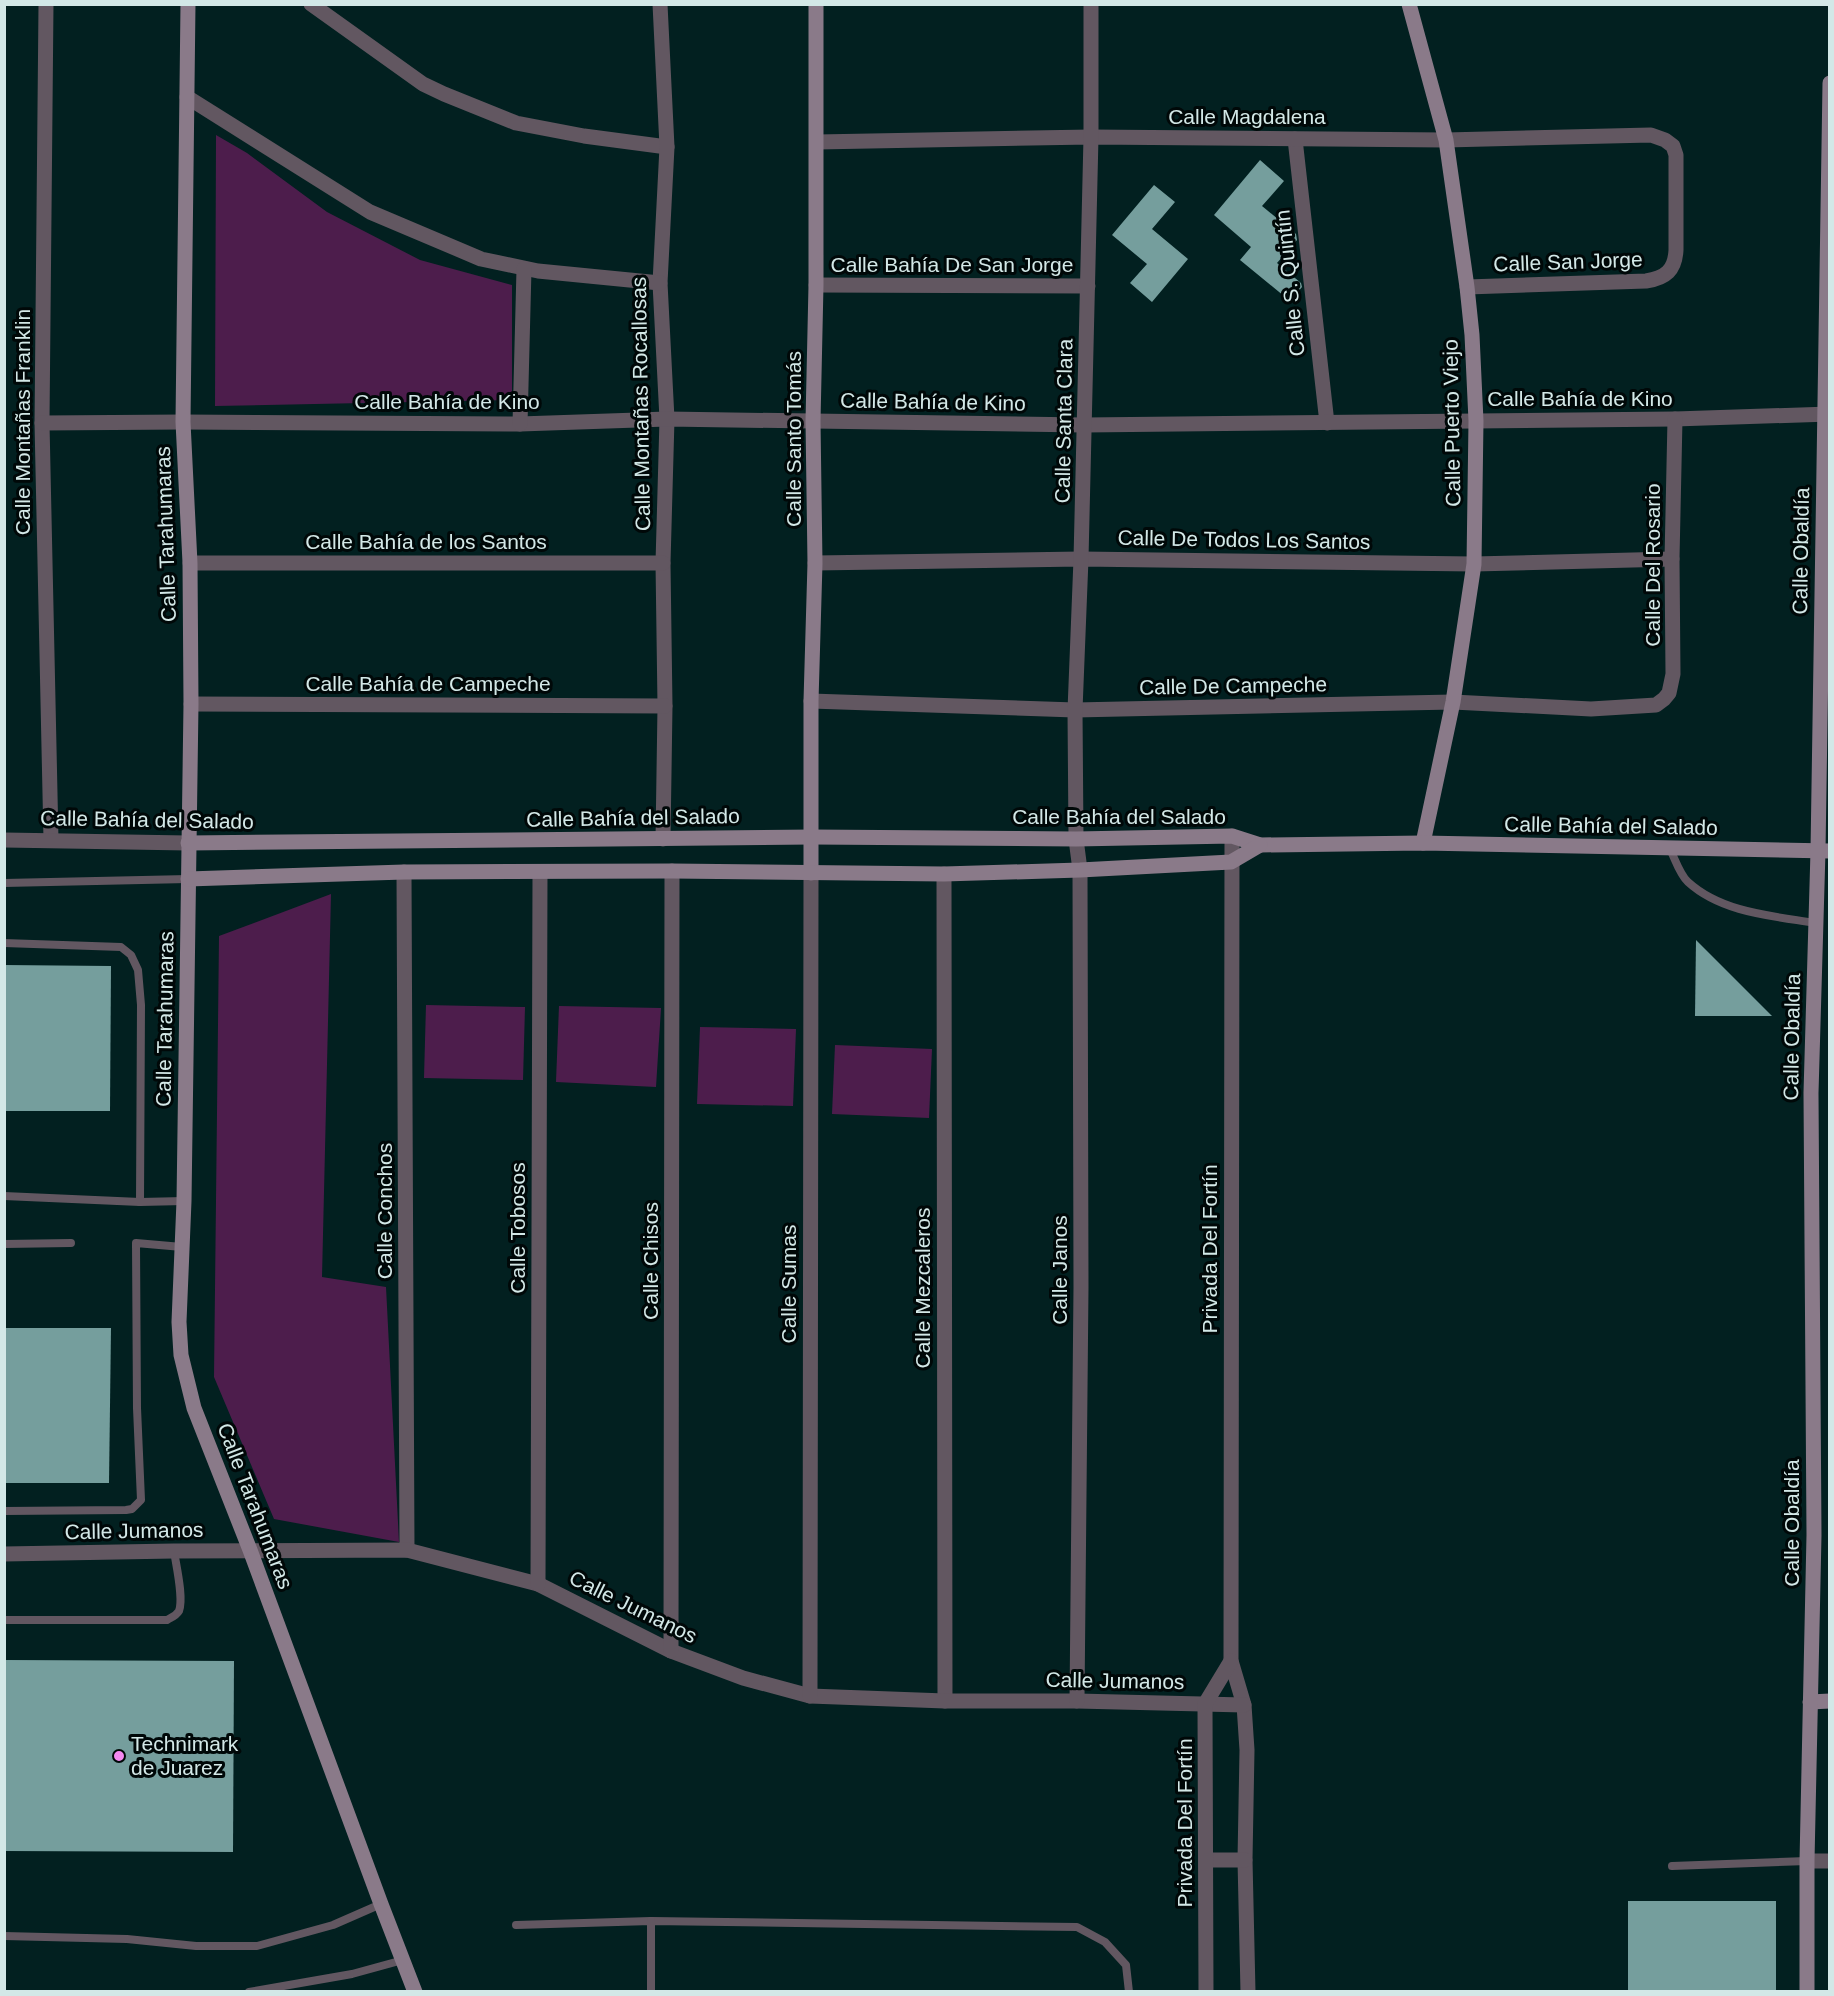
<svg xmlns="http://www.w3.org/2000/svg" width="1834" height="1996" font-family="Helvetica,sans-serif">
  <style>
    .green { fill: #4d1d4c }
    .building { fill: #759e9d }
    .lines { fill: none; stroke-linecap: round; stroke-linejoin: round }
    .lane { stroke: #625761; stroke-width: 8 }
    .street { stroke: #625761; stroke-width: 15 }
    .secondary { stroke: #8a7a89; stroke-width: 15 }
    .poi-dot { fill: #f489f0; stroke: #000808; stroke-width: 2 }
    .labels { text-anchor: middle; stroke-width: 6; stroke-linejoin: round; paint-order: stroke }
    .street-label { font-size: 21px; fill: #d3e8e7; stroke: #000808 }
    .poi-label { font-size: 21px; fill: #d3e8e7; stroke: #000808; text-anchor: start }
  </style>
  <rect width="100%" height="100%" fill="#022020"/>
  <g class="green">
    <polygon points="216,135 247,153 327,212 420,260 512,285 512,400 215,406"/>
    <polygon points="331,894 322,1277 386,1287 399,1542 274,1519 214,1377 219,936"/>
    <polygon points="426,1005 525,1007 523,1080 424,1078"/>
    <polygon points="559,1006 661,1008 656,1087 556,1082"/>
    <polygon points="700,1027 796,1029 793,1106 697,1104"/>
    <polygon points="835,1045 932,1049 929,1118 832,1114"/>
  </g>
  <g class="building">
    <polygon points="1260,160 1284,181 1262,206 1296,234 1297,240 1277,263 1301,283 1302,287 1290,301 1240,260 1251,247 1214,215"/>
    <polygon points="1154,185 1175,202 1152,229 1188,259 1152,302 1130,283 1147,264 1112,235"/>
    <polygon points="1696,940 1772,1016 1695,1016"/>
    <polygon points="4,965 111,966 110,1111 4,1111"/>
    <polygon points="4,1328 111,1328 109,1483 4,1483"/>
    <polygon points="4,1660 234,1661 233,1852 4,1851"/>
    <rect x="1628" y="1901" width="148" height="91"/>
  </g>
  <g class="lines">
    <g class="lane">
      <path d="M1670,849C1675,859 1680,875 1688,882C1722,913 1773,916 1816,923"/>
      <polyline points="4,883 188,879"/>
      <polyline points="4,943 121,947 131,955 138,970 141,1005 140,1202"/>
      <polyline points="4,1196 140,1202 184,1201"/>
      <polyline points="4,1244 71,1243"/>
      <polyline points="4,1511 126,1510 132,1509 141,1500 137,1408 136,1243 182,1247"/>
      <path d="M4,1620H167C172,1617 176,1616 179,1611C184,1598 176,1565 174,1551"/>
      <polyline points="1672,1866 1807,1861"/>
      <polyline points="516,1925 651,1921 1077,1927 1105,1942 1126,1965 1129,1992"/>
      <polyline points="4,1936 127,1939 196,1946 257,1946 333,1925 381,1904"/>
      <polyline points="249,1992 352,1974 403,1960"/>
      <polyline points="651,1992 651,1921"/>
    </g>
    <g class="street">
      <polyline points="46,4 42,423 51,840"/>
      <polyline points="311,4 423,84 444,94 516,123 584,136 667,147"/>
      <polyline points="660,4 667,147 660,283 667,419 663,563 665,706 663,839"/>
      <polyline points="187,97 370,212 481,259 538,271 660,283"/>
      <polyline points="1295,139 1327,423"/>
      <path d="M817,142L1091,137L1446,140L1651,135L1665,140L1673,146L1676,155V250C1675,270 1666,278 1646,281L1467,287"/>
      <polyline points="816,285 1088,286"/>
      <polyline points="42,423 183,422 520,424 667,419 1084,425 1675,419 1830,414"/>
      <polyline points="520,424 524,269"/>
      <polyline points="190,563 663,563"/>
      <polyline points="815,563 1081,559 1474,564 1672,559"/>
      <polyline points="811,701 1075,710 1453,702 1591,709 1656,705 1664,699 1669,693 1673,674 1672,559 1675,419"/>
      <polyline points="191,704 665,706"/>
      <polyline points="1232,836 1231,1661 1244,1705 1247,1750 1245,1860 1248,1992"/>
      <polyline points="4,840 188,843"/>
      <polyline points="404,872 407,1550"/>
      <polyline points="944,874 945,1701"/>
      <polyline points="4,1554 174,1551 407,1550 538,1584 671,1651 743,1678 810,1696 945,1701 1077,1701 1244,1705"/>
      <polyline points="538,1584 540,872"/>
      <polyline points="671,1651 672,871"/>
      <polyline points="810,1696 811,873"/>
      <polyline points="1077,1701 1081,1287 1080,870 1076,839 1075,710 1081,559 1091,137 1091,4"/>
      <polyline points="1207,1860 1245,1860"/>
      <polyline points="1807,1861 1830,1861"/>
      <polyline points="1206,1992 1205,1704 1231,1661"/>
    </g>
    <g class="secondary">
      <polyline points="188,4 183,422 190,563 191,704 184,1201 179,1322 181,1355 194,1408 250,1550 381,1904 415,1992"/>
      <polyline points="1409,4 1446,140 1467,287 1472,335 1476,421 1474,564 1453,702 1423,843"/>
      <polyline points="188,843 812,837 1076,839 1232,836 1260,845 1423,843 1830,851"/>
      <polyline points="811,873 811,701 815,563 813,421 816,285 816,4"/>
      <polyline points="188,879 404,872 672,871 944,874 1080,870 1231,862 1260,845"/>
      <polyline points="1810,1702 1830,1701"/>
      <polyline points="1807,1992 1807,1861 1814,1535 1811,1093 1818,851 1830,83"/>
    </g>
  </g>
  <circle class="poi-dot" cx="119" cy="1756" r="6"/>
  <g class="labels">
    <g class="street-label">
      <text x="1247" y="124">Calle Magdalena</text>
      <text transform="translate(1568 262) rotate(-2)" y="7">Calle San Jorge</text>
      <text x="952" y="272">Calle Bahía De San Jorge</text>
      <text transform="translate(1290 283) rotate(-96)" y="7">Calle S. Quintín</text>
      <text x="1580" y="406">Calle Bahía de Kino</text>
      <text x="447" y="409">Calle Bahía de Kino</text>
      <text transform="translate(933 402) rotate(1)" y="7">Calle Bahía de Kino</text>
      <text transform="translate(641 404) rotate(-91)" y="7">Calle Montañas Rocallosas</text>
      <text transform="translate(1064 421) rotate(-89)" y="7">Calle Santa Clara</text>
      <text transform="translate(23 422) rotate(-90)" y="7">Calle Montañas Franklin</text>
      <text transform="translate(1452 423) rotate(-91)" y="7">Calle Puerto Viejo</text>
      <text transform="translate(794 439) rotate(-90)" y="7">Calle Santo Tomás</text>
      <text transform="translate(166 534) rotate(-92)" y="7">Calle Tarahumaras</text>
      <text transform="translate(1244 540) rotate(1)" y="7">Calle De Todos Los Santos</text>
      <text x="426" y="549">Calle Bahía de los Santos</text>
      <text transform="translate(1801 551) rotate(-89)" y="7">Calle Obaldía</text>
      <text transform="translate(1653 565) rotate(-90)" y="7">Calle Del Rosario</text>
      <text x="428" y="691">Calle Bahía de Campeche</text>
      <text transform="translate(1233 686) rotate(-1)" y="7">Calle De Campeche</text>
      <text x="1119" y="824">Calle Bahía del Salado</text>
      <text transform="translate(633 818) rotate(-1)" y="7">Calle Bahía del Salado</text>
      <text transform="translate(147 820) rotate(1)" y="7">Calle Bahía del Salado</text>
      <text transform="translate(1611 826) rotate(1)" y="7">Calle Bahía del Salado</text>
      <text transform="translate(165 1019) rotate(-89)" y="7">Calle Tarahumaras</text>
      <text transform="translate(1792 1037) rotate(-89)" y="7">Calle Obaldía</text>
      <text transform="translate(385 1211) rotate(-90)" y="7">Calle Conchos</text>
      <text transform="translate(518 1228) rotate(-90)" y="7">Calle Tobosos</text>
      <text transform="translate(1210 1249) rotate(-90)" y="7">Privada Del Fortín</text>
      <text transform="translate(651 1261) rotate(-90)" y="7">Calle Chisos</text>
      <text transform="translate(1060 1270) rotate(-90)" y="7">Calle Janos</text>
      <text transform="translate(789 1284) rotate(-90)" y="7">Calle Sumas</text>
      <text transform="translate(923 1288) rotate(-90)" y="7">Calle Mezcaleros</text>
      <text transform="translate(255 1506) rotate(69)" y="7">Calle Tarahumaras</text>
      <text transform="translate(1792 1523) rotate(-90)" y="7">Calle Obaldía</text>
      <text transform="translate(134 1531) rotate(-1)" y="7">Calle Jumanos</text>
      <text transform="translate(633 1607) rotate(26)" y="7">Calle Jumanos</text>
      <text transform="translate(1115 1681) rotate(1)" y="7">Calle Jumanos</text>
      <text transform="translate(1185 1823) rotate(-90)" y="7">Privada Del Fortín</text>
    </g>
    <g class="poi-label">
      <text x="131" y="1751">Technimark<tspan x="131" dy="24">de Juarez</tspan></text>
    </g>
  </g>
  <rect width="1834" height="1996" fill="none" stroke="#d3e8e7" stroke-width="12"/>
</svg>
